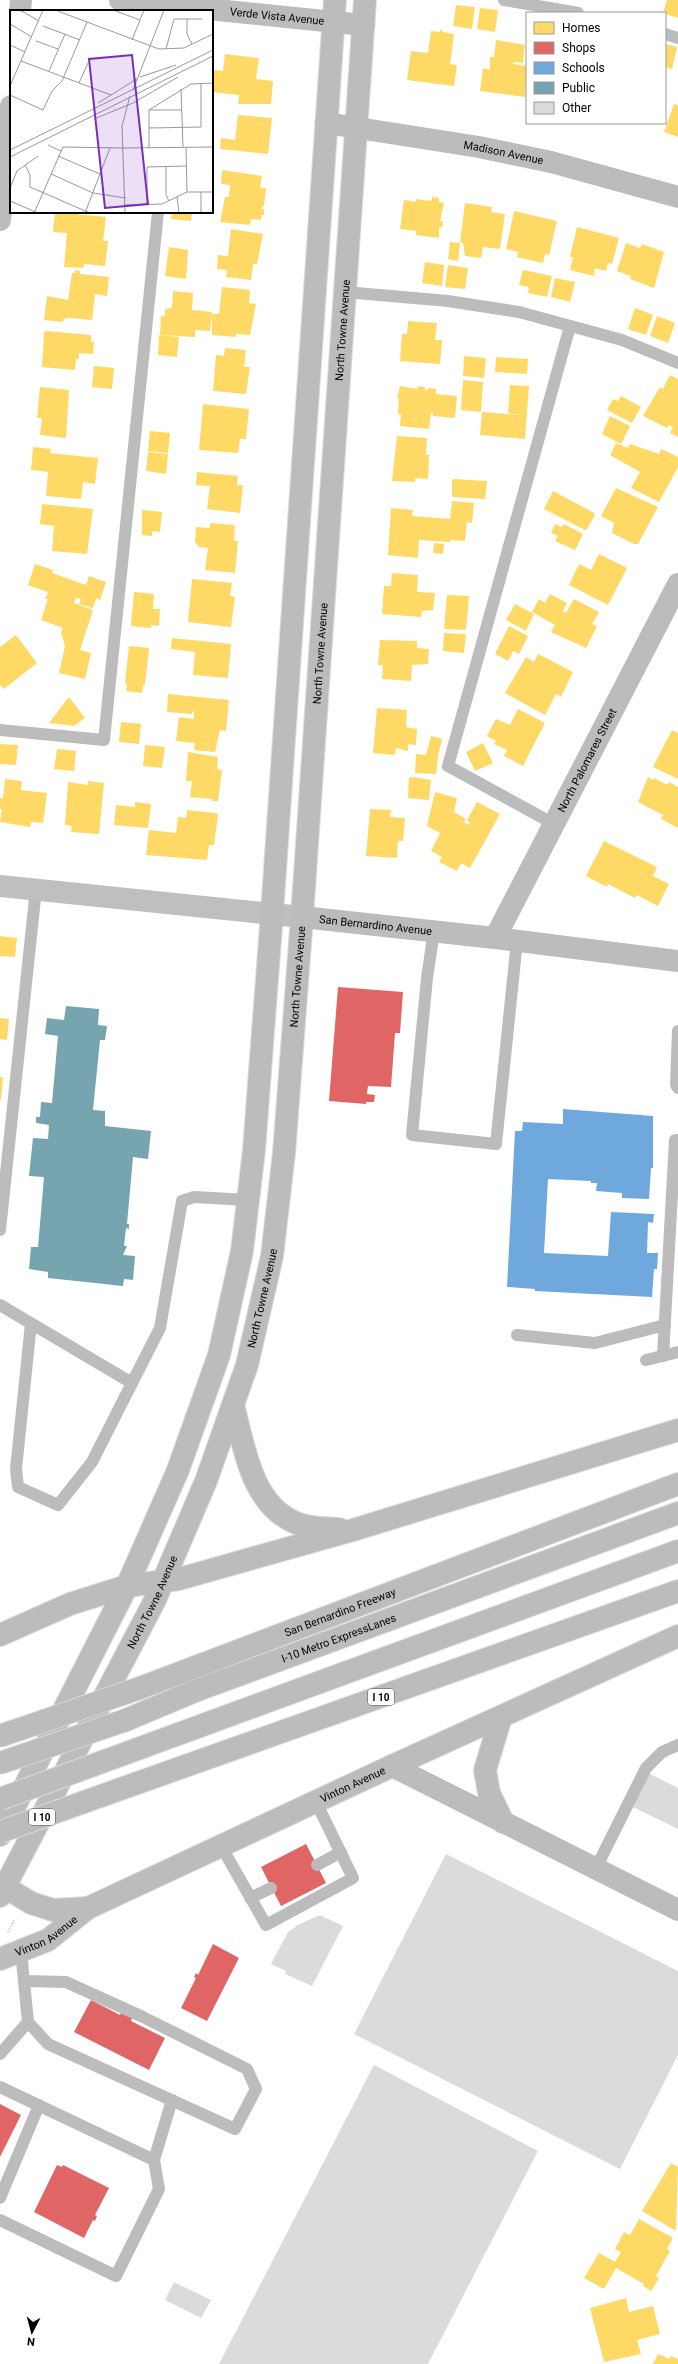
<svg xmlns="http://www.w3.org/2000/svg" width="678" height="2364" font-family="Roboto,sans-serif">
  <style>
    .homes { fill: #ffd966 }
    .shops { fill: #e06666 }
    .schools { fill: #6fa8dc }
    .public { fill: #76a5af }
    .building { fill: #dbdbdb }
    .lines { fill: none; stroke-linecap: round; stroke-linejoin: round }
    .primary-casing { stroke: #dbdbdb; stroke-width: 24 }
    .motorway-casing { stroke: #dbdbdb; stroke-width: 24 }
    .path { stroke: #c2c2c2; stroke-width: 2.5; stroke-dasharray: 1 2; stroke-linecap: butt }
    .service { stroke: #bcbcbc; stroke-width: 12 }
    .minor { stroke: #bcbcbc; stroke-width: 22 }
    .secondary { stroke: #bfbfbf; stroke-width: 22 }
    .primary { stroke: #bcbcbc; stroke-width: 22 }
    .motorway { stroke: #bcbcbc; stroke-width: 22 }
    .motorway-bridge-casing { stroke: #dbdbdb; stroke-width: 24; stroke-linecap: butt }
    .motorway-bridge { stroke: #bcbcbc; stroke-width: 22 }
    .labels { text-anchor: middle; stroke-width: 4; stroke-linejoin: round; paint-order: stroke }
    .shield { fill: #fff; stroke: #4c4c4c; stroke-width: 1 }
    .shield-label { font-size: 10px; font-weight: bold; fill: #000 }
    .street-label { font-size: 11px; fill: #000; stroke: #fff }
    .inset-road { fill: none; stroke: #999; stroke-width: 1 }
    .view { fill: #7b2cbf; fill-opacity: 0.15; stroke: #7b2cbf; stroke-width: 2 }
    .inset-edge { fill: none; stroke: #000; stroke-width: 2 }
  </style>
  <rect width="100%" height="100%" fill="#fff"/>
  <g class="homes">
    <polygon points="667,0 678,0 678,18 663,13"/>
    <polygon points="456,5 475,7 472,29 453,26"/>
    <polygon points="480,8 498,10 495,32 477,29"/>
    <polygon points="440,29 443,32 454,34 450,64 457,65 454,86 407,80 411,51 428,53 431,31 440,32"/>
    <polygon points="496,40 525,45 523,63 513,62 513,64 527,66 525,97 480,91 483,68 490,70 490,57 494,57"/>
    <polygon points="665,44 677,47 672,69 665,67"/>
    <polygon points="225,54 259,58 256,79 273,81 271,104 238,104 239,95 212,92 212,70 223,71"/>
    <polygon points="674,104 678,105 678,137 664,132"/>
    <polygon points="238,115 272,118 268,154 220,149 221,138 235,140"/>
    <polygon points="222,170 262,176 260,188 266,188 264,206 262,206 262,209 264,210 264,215 261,215 261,220 251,219 250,225 220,222 225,197 229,197 230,185 221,184"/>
    <polygon points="432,197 439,198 439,202 444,203 440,221 443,221 442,228 439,227 439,238 416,235 416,231 400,229 404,200 416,202 416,199 431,201"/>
    <polygon points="465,203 492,207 491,212 505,214 500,249 483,247 481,258 465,256 463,243 460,242"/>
    <polygon points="514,211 557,221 549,255 545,254 543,263 517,257 518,252 506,249"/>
    <polygon points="55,212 106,217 103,241 108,241 105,266 84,264 83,268 64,267 67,233 53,232"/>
    <polygon points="172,212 192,212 191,221 171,219"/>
    <polygon points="577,227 619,238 612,264 608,263 606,271 595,268 594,276 570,270 573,257 570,257"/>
    <polygon points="231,229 263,234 257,264 253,264 251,280 226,277 227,270 217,269 218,255 228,256"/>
    <polygon points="450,242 460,243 458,261 448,259"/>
    <polygon points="626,243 640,248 642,244 664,252 654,288 630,279 631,276 617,271"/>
    <polygon points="169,247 188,250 186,279 165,276"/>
    <polygon points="425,262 444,265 442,286 422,283"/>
    <polygon points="448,265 468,268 465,289 445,287"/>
    <polygon points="75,270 80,271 80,274 109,277 107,296 95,294 92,320 69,318 63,319 63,322 44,320 47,296 68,300 72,273 75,273"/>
    <polygon points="523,270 552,276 547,297 528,293 529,287 519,285"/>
    <polygon points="555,278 575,282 570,302 551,297"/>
    <polygon points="222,287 250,290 249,303 256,304 250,335 236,334 236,337 212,335 212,314 219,314"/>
    <polygon points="173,291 193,293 192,310 212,312 210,331 195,330 195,337 160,335 161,316 165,316 165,309 172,308"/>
    <polygon points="635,308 653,315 646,335 628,329"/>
    <polygon points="657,316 675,323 668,343 650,336"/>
    <polygon points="408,321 437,323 435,340 442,340 440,364 400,361 402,334 407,334"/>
    <polygon points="46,331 91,335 91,342 94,342 93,354 79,353 79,359 76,359 75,370 42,367 44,332"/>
    <polygon points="159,335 179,337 177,357 158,355"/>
    <polygon points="225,348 246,350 244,367 250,367 246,394 213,391 216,355 224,356"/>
    <polygon points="464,356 486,358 484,378 463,376"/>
    <polygon points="496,357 528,359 527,374 495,372"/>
    <polygon points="94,366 114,368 112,389 92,387"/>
    <polygon points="670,375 678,379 678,437 670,433 673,427 669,425 667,428 643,416 660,387 663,389"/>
    <polygon points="463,380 483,382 481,412 461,410"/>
    <polygon points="510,385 529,386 525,439 480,435 482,412 521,415 508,413"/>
    <polygon points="400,386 418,389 418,386 425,387 425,390 428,390 428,388 436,389 436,394 457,396 455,418 433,416 433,413 431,413 429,429 400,426 401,414 398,414 399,398 397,398"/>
    <polygon points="40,387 69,390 66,438 40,435 42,418 37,418"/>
    <polygon points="621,396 641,407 632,423 607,410 613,399 618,401"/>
    <polygon points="203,404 249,409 246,439 240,439 238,453 199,450"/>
    <polygon points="610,416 630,426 621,444 602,434"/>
    <polygon points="150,431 170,433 168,453 148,451"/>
    <polygon points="397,436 427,438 426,455 429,455 428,479 415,478 415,482 392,481"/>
    <polygon points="616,443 628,448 630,444 659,454 661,449 678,457 678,467 659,502 631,488 640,472 610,455"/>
    <polygon points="33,447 51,449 50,453 98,458 95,484 83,482 81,499 46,496 48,472 31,470"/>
    <polygon points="148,452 168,454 166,474 146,471"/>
    <polygon points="197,472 238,476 237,485 243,485 240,513 207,509 210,486 196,485"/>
    <polygon points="454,479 487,481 485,499 452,497 452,480"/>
    <polygon points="616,488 658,507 638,544 634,544 612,533 614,523 601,516"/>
    <polygon points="553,491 594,513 595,515 587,529 585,530 544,509"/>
    <polygon points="452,501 474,503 472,523 467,522 465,541 450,540 450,542 419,540 418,558 388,555 391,508 413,510 412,516 450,519"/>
    <polygon points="42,504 93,509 87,554 52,551 54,526 40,524"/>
    <polygon points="142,510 162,512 160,532 152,531 152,536 142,535"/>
    <polygon points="210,523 235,525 234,541 238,541 235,573 205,570 208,548 199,547 195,542 196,527 210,528"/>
    <polygon points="555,524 562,527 564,524 583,534 575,550 555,541 558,536 551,533"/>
    <polygon points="434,543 444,544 443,554 433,553"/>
    <polygon points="599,554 627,568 608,605 569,585 579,564 591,570"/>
    <polygon points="35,564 53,570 52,573 86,585 89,576 106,582 100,600 96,598 93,608 79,604 81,599 76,598 74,603 93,610 80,650 91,653 85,679 59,673 65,646 61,632 63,628 41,620 48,599 45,599 48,592 28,585"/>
    <polygon points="392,573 418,575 417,592 435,593 433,610 422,611 421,617 382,614 384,586 391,586"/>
    <polygon points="192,579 232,583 230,596 235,597 231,627 188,622"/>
    <polygon points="134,592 154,594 153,609 160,609 159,626 151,625 151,628 131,626"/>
    <polygon points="550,594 567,603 563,611 566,613 574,599 599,612 592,624 597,626 586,648 551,632 555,625 532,612 539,599 545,603"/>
    <polygon points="447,595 469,596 466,630 444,629"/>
    <polygon points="515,604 534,614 526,631 506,620"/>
    <polygon points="509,626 528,636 519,654 513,651 508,661 495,654"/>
    <polygon points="444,633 466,634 464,653 443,651"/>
    <polygon points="16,635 37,663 4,689 0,685 0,647"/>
    <polygon points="172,638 231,644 228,678 193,675 195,652 171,649"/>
    <polygon points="380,640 417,641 417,648 429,649 428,664 412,665 411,681 382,679 383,665 378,665"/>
    <polygon points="129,646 149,648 145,685 143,685 142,693 126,691 127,684 125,683"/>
    <polygon points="538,654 573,672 561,697 556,694 545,715 505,693 526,657 534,662"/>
    <polygon points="168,694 229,700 226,731 220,730 215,752 194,750 195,743 176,741 179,717 194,719 194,712 192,711 192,714 167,712"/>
    <polygon points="69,697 85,718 74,726 49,723"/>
    <polygon points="377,708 407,710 406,727 417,729 416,745 408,744 408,751 396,748 395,755 373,753"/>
    <polygon points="518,709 545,723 523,766 504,756 507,750 494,744 496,741 487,736 496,719 510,725"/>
    <polygon points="121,722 141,724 139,744 119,742"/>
    <polygon points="672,730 678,733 678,779 653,767"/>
    <polygon points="431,736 442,739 438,756 436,774 415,773 416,754 426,755"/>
    <polygon points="483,743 493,763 475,771 466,752"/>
    <polygon points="0,744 18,745 16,765 0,764"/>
    <polygon points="145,745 165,747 162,768 143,766"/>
    <polygon points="57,749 76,751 74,771 54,769"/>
    <polygon points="188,752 218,757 217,769 222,770 218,801 212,801 212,799 190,797 192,781 186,781"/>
    <polygon points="413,777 431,780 429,800 408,798 409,778"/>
    <polygon points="648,777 653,780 654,778 667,785 669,782 678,787 678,828 661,819 663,815 638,802"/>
    <polygon points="5,779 22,781 21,790 47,793 43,823 31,822 30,827 0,822 2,809 0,809 0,798 3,798"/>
    <polygon points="88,781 104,783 99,834 71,832 72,826 65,825 68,782 88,785"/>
    <polygon points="435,792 457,798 454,812 466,819 464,822 469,825 470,822 467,820 477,802 500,814 470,868 461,863 457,871 439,862 442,857 431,851 440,833 427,826"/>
    <polygon points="135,802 151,804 148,828 114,825 116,805 135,807"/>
    <polygon points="370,809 391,810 390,817 405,818 403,841 398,841 397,858 366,856"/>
    <polygon points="187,810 216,813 218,815 214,845 209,845 207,860 146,855 149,830 176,833 178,817 186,818"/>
    <polygon points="604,841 657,867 653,876 669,884 658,906 637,895 635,898 608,884 607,887 586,876"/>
    <polygon points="0,936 17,938 15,957 0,956"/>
    <polygon points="0,1018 9,1019 7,1040 0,1039"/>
    <polygon points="0,1077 3,1077 1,1100 0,1100"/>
    <polygon points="671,2163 678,2167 676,2231 642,2211"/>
    <polygon points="639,2219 673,2238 667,2249 670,2251 656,2276 659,2278 651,2291 643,2286 644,2284 616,2268 604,2289 584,2278 599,2253 615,2262 621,2252 615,2249 624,2232 630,2235"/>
    <polygon points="626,2298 629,2312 653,2306 660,2334 637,2340 641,2354 604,2362 590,2308"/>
    <polygon points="658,2354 669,2359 671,2356 678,2359 678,2364 653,2364"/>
  </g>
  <g class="shops">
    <polygon points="338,987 403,992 400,1033 395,1033 391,1087 368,1086 367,1094 375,1095 374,1102 366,1102 366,1104 329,1101"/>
    <polygon points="306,1844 326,1883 281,1906 261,1867"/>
    <polygon points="213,1944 239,1958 207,2021 181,2008 196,1978 194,1977 196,1973 198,1975"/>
    <polygon points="91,2000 120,2015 122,2010 133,2016 131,2021 165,2038 149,2070 74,2032"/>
    <polygon points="0,2104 21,2115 0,2157"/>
    <polygon points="57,2165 62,2167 63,2165 109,2188 95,2215 97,2216 95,2221 93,2220 84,2238 34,2212"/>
  </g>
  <polygon class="schools" points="563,1109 653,1116 653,1168 651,1168 649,1199 622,1198 622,1193 596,1191 597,1183 591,1183 591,1181 548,1179 544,1253 608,1256 611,1212 654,1214 653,1223 648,1222 647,1253 658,1253 657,1269 654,1269 652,1297 535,1291 535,1289 507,1287 515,1131 522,1131 523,1122 563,1124"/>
  <polygon class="public" points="66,1006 99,1009 98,1025 107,1026 105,1040 100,1040 93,1110 105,1111 105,1126 151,1131 148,1159 133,1157 127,1224 129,1224 129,1229 126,1228 124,1246 127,1246 123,1255 135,1256 133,1280 124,1279 123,1286 48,1278 48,1272 29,1269 31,1247 38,1247 44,1177 29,1176 33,1138 48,1139 49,1125 36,1123 36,1117 40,1117 41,1102 52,1103 58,1036 45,1034 47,1018 64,1020"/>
  <g class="building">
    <polygon points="648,1773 678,1788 678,1829 631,1806"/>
    <polygon points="446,1854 678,1971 678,2055 620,2169 354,2034"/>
    <polygon points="320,1915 343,1926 312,1986 285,1974 286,1971 271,1964 288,1932 296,1927 295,1926"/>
    <polygon points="374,2065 538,2151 428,2364 219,2364"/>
    <polygon points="174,2282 211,2300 201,2318 165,2300"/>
  </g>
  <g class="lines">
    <g class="primary-casing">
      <g id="primary">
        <polyline points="0,1835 127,1586 178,1470 219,1355 242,1251 254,1150 272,913 335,0"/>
        <polyline points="5,1887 31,1903 53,1910 88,1908"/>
        <path id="s5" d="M0,1896L155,1600L206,1481L247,1365L272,1256L284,1153L302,917L365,0"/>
        <path id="s6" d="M0,1959L48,1940L88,1908L392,1766"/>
      </g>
    </g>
    <g class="motorway-casing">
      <g id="motorway">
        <path d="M233,1405C244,1446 251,1503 294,1522C308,1529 325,1528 339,1529"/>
        <polyline points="0,1635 70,1604 127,1586 179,1579 353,1530 678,1430"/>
        <path id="s7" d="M140,1688L678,1484"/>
        <polyline points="501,1717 485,1770 489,1793 503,1822"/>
        <path id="s8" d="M126,1720L195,1691L678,1513"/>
        <polyline points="102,1762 678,1551"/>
        <polyline points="392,1766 678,1636"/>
        <polyline points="84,1802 678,1591"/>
      </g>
    </g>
    <polyline class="path" points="8,1932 15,1919"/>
    <g class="service">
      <polyline points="504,0 578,13"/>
      <polyline points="665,34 678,38"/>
      <polyline points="345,292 448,301 519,312 622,340 678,363"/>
      <polyline points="0,730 104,740 158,212"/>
      <polyline points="554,824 448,766 570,326"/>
      <polyline points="434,931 427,978 412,1135 496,1144 517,941"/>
      <polyline points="678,1031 676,1085 678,1088"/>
      <polyline points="0,1230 36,889"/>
      <polyline points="0,1305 132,1383 92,1462 58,1505 18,1487 16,1469 31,1323"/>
      <polyline points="517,1335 595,1343 665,1325"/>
      <polyline points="663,1356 675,1140 678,1140"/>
      <polyline points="646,1360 678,1352"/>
      <polyline points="132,1383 160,1328 182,1201 194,1197 248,1200"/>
      <polyline points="221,1846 266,1925 353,1878 316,1802"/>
      <polyline points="317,1865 341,1852"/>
      <polyline points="596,1868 646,1768 662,1752 678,1745"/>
      <polyline points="250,1898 271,1888"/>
      <polyline points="21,1951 28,2022 48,2044 235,2129 256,2089 247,2069 143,2017 66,1982 24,1981"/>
      <polyline points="0,2054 28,2022"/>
      <polyline points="0,2087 154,2160"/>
      <polyline points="0,2198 39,2105"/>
      <polyline points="0,2220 116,2276 159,2189 154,2160 172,2100"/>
    </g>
    <g class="minor">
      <path id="s1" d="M120,0L364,25"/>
      <polyline points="20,11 21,0"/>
      <path id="s2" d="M326,123L479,147L551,162L678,197"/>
      <polyline points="0,220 11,106"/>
      <path id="s3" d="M302,917L495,938L678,961"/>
      <path id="s4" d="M495,938L678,584"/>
      <polyline points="392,1766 678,1910"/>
    </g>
    <polyline class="secondary" points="0,886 302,917"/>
    <use href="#primary" class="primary"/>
    <use href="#motorway" class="motorway"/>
    <g class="motorway-bridge-casing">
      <g id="motorway-bridge">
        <polyline points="0,1736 140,1688"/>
        <polyline points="0,1763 126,1720"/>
        <polyline points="0,1799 102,1762"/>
        <polyline points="0,1832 84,1802"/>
      </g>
    </g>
    <use href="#motorway-bridge" class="motorway-bridge"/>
  </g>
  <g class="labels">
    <g class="shield">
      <rect x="368" y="1689" width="26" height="16" rx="3"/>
      <rect x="29" y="1809" width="26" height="16" rx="3"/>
    </g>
    <g class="shield-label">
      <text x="381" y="1701">I 10</text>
      <text x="42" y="1821">I 10</text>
    </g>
    <g class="street-label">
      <text dy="4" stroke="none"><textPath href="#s1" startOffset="158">Verde Vista Avenue</textPath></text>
      <text dy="4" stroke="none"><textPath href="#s2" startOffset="180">Madison Avenue</textPath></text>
      <text dy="4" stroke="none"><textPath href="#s5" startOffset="1627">North Towne Avenue</textPath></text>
      <text dy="4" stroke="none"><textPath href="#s5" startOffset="1303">North Towne Avenue</textPath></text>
      <text dy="4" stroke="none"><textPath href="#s4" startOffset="200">North Palomares Street</textPath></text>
      <text dy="4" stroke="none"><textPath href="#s3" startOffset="74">San Bernardino Avenue</textPath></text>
      <text dy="4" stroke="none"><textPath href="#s5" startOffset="979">North Towne Avenue</textPath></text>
      <text dy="4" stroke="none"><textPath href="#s5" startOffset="655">North Towne Avenue</textPath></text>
      <text dy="4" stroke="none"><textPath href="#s5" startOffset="331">North Towne Avenue</textPath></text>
      <text dy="4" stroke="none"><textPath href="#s7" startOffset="214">San Bernardino Freeway</textPath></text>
      <text dy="4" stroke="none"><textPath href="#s8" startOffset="228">I-10 Metro ExpressLanes</textPath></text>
      <text dy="4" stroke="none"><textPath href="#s6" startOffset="395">Vinton Avenue</textPath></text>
      <text dy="4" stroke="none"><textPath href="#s6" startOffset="52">Vinton Avenue</textPath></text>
    </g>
  </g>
  <g transform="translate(10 10)">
    <rect width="203" height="203" fill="#fff"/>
    <path class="inset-road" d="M10,0L29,11M45,0L149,39L174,38L203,24M103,0L130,10M177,9V24L182,34M0,14L22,27M33,16L70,30M122,30L134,0M26,31L48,39M0,35L15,42M156,39L164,9H192M11,51L101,85M39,61L55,24M130,67L166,55M69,73L78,53M0,76L33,0M171,79L173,137M123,80L154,0M0,85L33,100L42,81L52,71L77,12M101,85L128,68M88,93L101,85M139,100L181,74L203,73M139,100H172M84,109L123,93L168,67M139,118L191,117V73M38,135L51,141M176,137L177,182M113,138L203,137M139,138V100M0,140L203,40M48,146L90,164M0,147L203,46M15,155L20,165V177L80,203M156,157V185L159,191M41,164L83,183L116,188M0,178L7,161L28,146M191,182V203M167,187L169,203M0,191L28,203M115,195L152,194L177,182H203M137,195V157L176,156M25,201L53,137L113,138M75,203L100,138M115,203L112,116L120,86"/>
    <path class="view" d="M122,45L138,194L95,198L79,49Z"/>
    <rect width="203" height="203" class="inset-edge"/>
  </g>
  <rect x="526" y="12" width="140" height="112" fill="#ffffff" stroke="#999999"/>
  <rect x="534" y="22" width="20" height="12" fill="#ffd966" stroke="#999999"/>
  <text x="562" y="32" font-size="12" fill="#000000">Homes</text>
  <rect x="534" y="42" width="20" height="12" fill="#e06666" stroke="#999999"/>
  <text x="562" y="52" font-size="12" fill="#000000">Shops</text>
  <rect x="534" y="62" width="20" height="12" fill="#6fa8dc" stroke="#999999"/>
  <text x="562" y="72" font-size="12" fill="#000000">Schools</text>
  <rect x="534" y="82" width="20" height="12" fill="#76a5af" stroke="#999999"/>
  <text x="562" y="92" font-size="12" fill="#000000">Public</text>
  <rect x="534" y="102" width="20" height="12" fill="#dbdbdb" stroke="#999999"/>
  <text x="562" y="112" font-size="12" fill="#000000">Other</text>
  <g transform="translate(32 2332) rotate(186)" stroke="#ffffff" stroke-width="3" paint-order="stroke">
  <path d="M0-3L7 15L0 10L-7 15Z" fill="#000000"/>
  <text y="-6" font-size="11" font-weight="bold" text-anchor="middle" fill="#000000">N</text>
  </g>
</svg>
